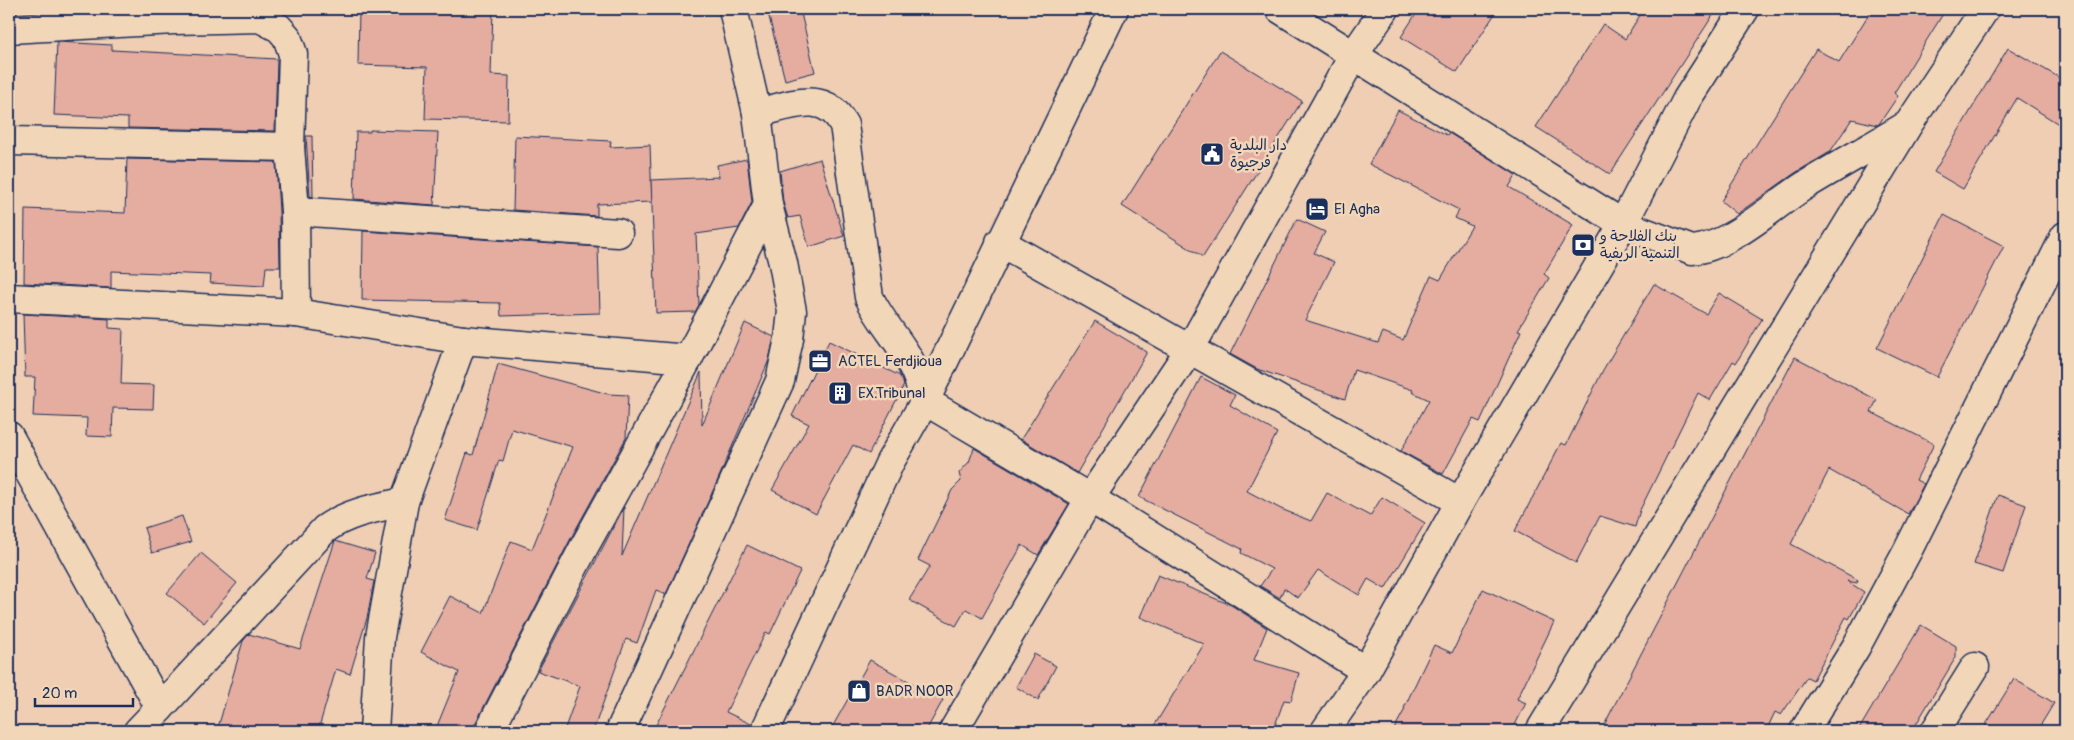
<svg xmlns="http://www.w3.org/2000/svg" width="2074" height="740" font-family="Pangolin,'Playpen Sans Arabic',sans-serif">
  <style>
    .building { fill: #e5aca0; stroke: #1b2f5e }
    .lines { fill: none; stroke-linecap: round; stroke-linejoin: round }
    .minor-casing { stroke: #1b2f5e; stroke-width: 31 }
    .secondary-casing { stroke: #1b2f5e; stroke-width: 31 }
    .minor { stroke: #f2d6b8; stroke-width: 28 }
    .secondary { stroke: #f2d6b8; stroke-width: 28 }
    .labels { text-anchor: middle; stroke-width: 5; stroke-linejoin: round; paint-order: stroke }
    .poi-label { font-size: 15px; fill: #1b2f5e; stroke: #f2d6b8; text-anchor: start }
  </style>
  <rect width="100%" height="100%" fill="#efceb3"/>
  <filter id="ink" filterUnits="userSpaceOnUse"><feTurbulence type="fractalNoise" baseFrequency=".02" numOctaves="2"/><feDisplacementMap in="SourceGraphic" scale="10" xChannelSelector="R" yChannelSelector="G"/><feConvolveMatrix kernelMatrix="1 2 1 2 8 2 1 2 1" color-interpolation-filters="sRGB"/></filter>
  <g filter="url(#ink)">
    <g class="building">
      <polygon points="359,9 493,9 491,75 509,76 508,121 425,119 427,67 358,65"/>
      <polygon points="767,9 800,9 815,72 785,80"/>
      <polygon points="1419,9 1498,9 1457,72 1401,37"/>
      <polygon points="1644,9 1717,9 1610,174 1536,127 1603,24 1625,39"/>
      <polygon points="1872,9 1946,9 1894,93 1898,96 1879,124 1877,125 1852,119 1830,152 1795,173 1737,214 1721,201 1816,49 1839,62"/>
      <polygon points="57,42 112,45 112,50 277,59 275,131 128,128 128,118 54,115"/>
      <polygon points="2008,48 2065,81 2065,128 2017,98 1963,189 1934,172"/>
      <polygon points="1220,51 1302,101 1203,257 1122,206"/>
      <polygon points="1398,110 1447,135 1449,133 1516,175 1509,187 1573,225 1544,274 1549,278 1518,330 1521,331 1480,422 1473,419 1443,474 1401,451 1429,400 1412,392 1413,390 1354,370 1345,399 1257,369 1230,354 1297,219 1325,232 1314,253 1334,262 1305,320 1378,343 1383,332 1403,340 1431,276 1440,280 1472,226 1455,218 1459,210 1369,164"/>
      <polygon points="370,130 438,132 434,205 354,199 356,132 370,132"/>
      <polygon points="306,136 312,136 313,197 310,196"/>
      <polygon points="515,136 611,141 610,147 650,145 652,202 597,204 597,216 513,210"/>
      <polygon points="127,159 276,162 279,212 280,267 266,267 264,286 210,283 211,275 111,271 111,288 24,283 25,209 125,213"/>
      <polygon points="747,159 752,202 739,228 696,234 699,305 695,312 656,313 651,180 719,177 717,165"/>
      <polygon points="820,159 844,236 809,247 800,216 788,218 783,202 780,171"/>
      <polygon points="1944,215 2004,246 1937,377 1877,348"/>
      <polygon points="363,231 598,247 600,313 501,316 500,303 362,300"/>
      <polygon points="1654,284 1706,314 1719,293 1762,319 1736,363 1733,361 1710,400 1698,393 1640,510 1635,527 1600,516 1576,563 1515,531 1561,443 1566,445 1603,370"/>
      <polygon points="23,314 109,319 109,328 123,329 121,384 154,385 153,409 113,408 112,437 86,436 87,418 33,416 35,377 25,377"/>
      <polygon points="1095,321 1147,352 1077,473 1021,439"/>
      <polygon points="745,323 774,337 769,360 717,482 666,594 656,590 637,643 626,639 593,731 564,731 580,686 538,671 624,507 622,556 701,372 702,425"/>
      <polygon points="829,341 900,376 904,385 869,454 853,445 816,514 772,490 809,424 792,416"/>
      <polygon points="1795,357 1877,400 1871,412 1934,444 1916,480 1924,484 1908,514 1829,470 1791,544 1858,580 1857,583 1847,581 1864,592 1849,619 1846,617 1813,680 1807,677 1781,715 1775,712 1766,731 1601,731"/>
      <polygon points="498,364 608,394 628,395 626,438 570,540 475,724 473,731 435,731 459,672 421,652 450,596 483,613 511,541 532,549 573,447 512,429 503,461 499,460 477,530 445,520 467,453 473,455"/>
      <polygon points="1201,377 1235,395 1230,405 1277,433 1247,491 1281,509 1311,521 1327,493 1370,516 1382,497 1425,523 1385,589 1368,579 1359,595 1318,570 1298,598 1284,588 1280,598 1260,586 1272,569 1241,553 1242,549 1139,497"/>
      <polygon points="974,448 1069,504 1038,555 1022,545 982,618 966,609 956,626 909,600 930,566 918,560 952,490 961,481 959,473 969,462"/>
      <polygon points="1998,495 2026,505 2003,573 1974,564"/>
      <polygon points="182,516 191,542 152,553 144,528"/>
      <polygon points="335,541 375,553 367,579 374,581 367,618 350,674 336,669 318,731 217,731 243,641 249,634 300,649"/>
      <polygon points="747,545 800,571 770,634 766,632 726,712 751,724 750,731 653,731"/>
      <polygon points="201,553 237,583 204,623 167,593"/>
      <polygon points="1158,575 1231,605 1267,628 1254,660 1299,673 1291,701 1284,700 1273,731 1151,731 1204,644 1140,617"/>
      <polygon points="1483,589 1554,622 1517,699 1526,703 1512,731 1393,731 1405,709 1404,708 1434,645 1452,653"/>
      <polygon points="1921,625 1956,646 1956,657 1912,731 1858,731"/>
      <polygon points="1034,654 1056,666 1038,700 1016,687"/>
      <polygon points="870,660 943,700 926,731 830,731"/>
      <polygon points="2014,679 2054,703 2037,731 1982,731"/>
    </g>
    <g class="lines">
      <g class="minor-casing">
        <g id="minor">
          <path d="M1280,9L1623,224L1692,250C1728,248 1773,206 1804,186C1837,166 1871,147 1904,127"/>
          <polyline points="9,29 174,20 260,18 279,28 287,37 293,54 290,147 295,211 296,313"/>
          <path d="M757,113C789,106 825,88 844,125L869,297C882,325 905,346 916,374C920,383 922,392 925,401L1090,498L1366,671"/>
          <polyline points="9,141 290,147"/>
          <polyline points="295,211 618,233"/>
          <polyline points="1000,242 1460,502"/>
          <polyline points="9,298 296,313 463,340 688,359"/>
          <path d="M160,708L325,529C349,512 376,508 404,502"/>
          <polyline points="374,731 380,637 404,502 463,340"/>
          <polyline points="489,731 584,547 688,359 768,205"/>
          <polyline points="620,731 780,381 789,339 792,311 783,263 768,205 757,113 733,9"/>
          <polyline points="765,731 890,462 925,401 1114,9"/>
          <polyline points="953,731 1090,498 1190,349 1353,56 1385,9"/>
          <polyline points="1325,731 1366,671 1460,502 1623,224 1687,99 1745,9"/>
          <polyline points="1540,731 1908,125 1985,9"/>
          <polyline points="1804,731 1856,647 1908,550 2065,236"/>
          <polyline points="1935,731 1975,667"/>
        </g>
      </g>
      <g class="secondary-casing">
        <polyline id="secondary" points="9,436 160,708 138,731"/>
      </g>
      <use href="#minor" class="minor"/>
      <use href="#secondary" class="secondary"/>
    </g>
  </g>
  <defs>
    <g id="civic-square" transform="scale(1.25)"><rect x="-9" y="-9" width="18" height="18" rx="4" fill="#1b2f5e" stroke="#f2d6b8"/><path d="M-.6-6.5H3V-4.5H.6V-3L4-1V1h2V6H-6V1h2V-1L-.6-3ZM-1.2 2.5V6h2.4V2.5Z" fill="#fff"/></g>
    <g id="hotel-square" transform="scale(1.25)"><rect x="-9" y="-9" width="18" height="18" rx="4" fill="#1b2f5e" stroke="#f2d6b8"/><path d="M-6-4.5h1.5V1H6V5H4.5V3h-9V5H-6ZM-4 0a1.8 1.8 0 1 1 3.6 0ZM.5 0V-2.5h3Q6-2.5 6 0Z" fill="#fff"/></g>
    <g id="bank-square" transform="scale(1.25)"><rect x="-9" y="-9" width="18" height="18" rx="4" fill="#1b2f5e" stroke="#f2d6b8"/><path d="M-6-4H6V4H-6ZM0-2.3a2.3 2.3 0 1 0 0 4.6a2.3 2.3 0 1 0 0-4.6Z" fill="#fff"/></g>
    <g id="office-square" transform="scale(1.25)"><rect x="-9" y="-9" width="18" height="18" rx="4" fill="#1b2f5e" stroke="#f2d6b8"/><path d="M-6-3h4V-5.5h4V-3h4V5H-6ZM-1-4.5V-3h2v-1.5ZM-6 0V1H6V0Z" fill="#fff"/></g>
    <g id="building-square" transform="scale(1.25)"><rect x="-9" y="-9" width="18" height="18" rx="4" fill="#1b2f5e" stroke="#f2d6b8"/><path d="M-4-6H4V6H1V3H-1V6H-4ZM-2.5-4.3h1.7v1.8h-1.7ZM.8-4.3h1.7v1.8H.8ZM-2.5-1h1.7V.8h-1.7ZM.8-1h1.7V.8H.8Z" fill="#fff"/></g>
    <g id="shop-square" transform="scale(1.25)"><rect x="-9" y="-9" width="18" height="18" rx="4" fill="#1b2f5e" stroke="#f2d6b8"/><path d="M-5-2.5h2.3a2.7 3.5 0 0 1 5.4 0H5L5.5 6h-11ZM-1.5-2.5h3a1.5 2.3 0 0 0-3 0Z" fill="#fff"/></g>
  </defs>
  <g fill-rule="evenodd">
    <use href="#civic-square" x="1212" y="154"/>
    <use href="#hotel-square" x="1317" y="209"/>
    <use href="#bank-square" x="1583" y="245"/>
    <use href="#office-square" x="820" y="361"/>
    <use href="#building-square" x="840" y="393"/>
    <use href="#shop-square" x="859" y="691"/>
  </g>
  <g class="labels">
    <g class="poi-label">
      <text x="1230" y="150">دار البلدية<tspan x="1230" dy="17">فرجيوة</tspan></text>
      <text x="1334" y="214">El Agha</text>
      <text x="1600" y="241">بنك الفلاحة و<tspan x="1600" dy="17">التنمية الريفية</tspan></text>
      <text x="838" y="366">ACTEL Ferdjioua</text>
      <text x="858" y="398">EX.Tribunal</text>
      <text x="876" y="696">BADR NOOR</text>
    </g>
  </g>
  <rect width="2074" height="740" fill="none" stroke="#f2d6b8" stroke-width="30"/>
  <rect x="15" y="15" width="2044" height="710" fill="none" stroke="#1b2f5e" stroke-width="2" filter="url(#ink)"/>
  <path d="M35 698v8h98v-8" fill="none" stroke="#1b2f5e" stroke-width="2.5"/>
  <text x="42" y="698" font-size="15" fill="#1b2f5e" stroke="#f2d6b8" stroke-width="4" paint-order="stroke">20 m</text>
</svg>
